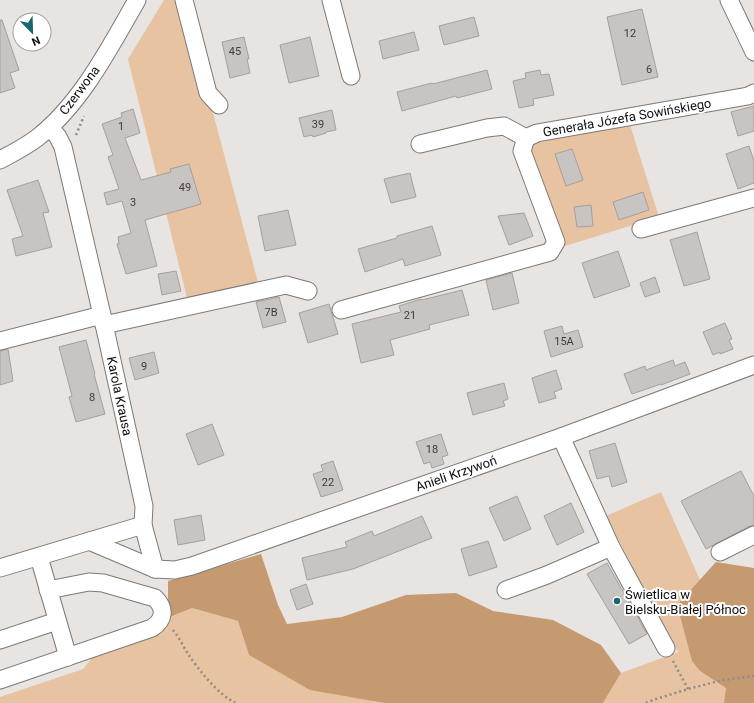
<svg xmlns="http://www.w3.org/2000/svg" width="754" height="703" font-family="Roboto,sans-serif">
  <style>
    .green { fill: #e7c3a2 }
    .forest { fill: #c59a71 }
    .building { fill: #c7c4c1; stroke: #a4a09e }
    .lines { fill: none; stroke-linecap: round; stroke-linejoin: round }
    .minor-casing { stroke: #7d7977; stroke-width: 19 }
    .path { stroke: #8e8c8a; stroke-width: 2.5; stroke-dasharray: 2 3; stroke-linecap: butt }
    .minor { stroke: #fff; stroke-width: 17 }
    .poi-dot { fill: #19666f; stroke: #fff; stroke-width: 1.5 }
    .labels { text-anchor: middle; stroke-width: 4; stroke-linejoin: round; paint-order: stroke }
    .number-label { font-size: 11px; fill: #3e3c3b }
    .street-label { font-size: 13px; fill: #100f0e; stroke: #fff }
    .poi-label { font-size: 13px; fill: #100f0e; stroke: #fff; text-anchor: start }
  </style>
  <rect width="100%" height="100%" fill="#e7e4e1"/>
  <g class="green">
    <polygon points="164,0 175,0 201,97 212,109 259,286 188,302 128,59"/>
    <polygon points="630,125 659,217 565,246 527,149 536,143 551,139"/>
    <polygon points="661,492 700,580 677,605 692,660 700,671 727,688 724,703 603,703 621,673 678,652 641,583 606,516"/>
    <polygon points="192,608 238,621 249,655 373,701 385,703 0,703 0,697 83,669 100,648"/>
  </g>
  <g class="forest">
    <polygon points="261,554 278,605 287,624 342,617 406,595 456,593 493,611 553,620 601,645 621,673 603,703 385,703 373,701 310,690 249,655 238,621 192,608 168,618 168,581"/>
    <polygon points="716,562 754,568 754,703 724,703 726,688 700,671 692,661 677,605"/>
  </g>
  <g class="building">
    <polygon points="642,9 658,77 622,85 607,17"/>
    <polygon points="474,17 479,36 444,45 439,26"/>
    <polygon points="0,20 2,20 19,70 10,73 15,88 0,93"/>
    <polygon points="414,32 419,50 383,59 379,41"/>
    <polygon points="244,37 249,59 247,59 250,73 230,78 222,42"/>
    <polygon points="310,37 319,76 289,83 280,45"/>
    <polygon points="487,70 492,89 457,98 456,96 402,111 397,92 432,83 433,84"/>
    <polygon points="540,70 541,75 549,74 554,95 533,99 534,105 519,108 513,81 526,78 525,73"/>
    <polygon points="754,106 754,131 738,136 731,112"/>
    <polygon points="133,109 140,133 125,138 141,180 171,172 170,169 189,164 201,204 145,220 157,266 126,274 117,244 119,244 118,237 131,233 122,201 107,205 104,193 119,189 108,157 113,155 102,124 122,117 121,113"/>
    <polygon points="332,110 336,130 326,132 326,133 313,137 312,135 304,137 299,118"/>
    <polygon points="749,146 754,161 754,183 738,189 726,154"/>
    <polygon points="572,149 583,180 566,186 555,154"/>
    <polygon points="410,173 416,197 391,203 384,179"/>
    <polygon points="38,180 49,212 43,213 52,247 16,256 12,239 23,236 7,190"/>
    <polygon points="643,192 649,210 619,220 613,202"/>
    <polygon points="591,205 593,226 577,227 574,207"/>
    <polygon points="288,210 296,245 265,251 258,216"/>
    <polygon points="524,213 533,236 509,245 498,216"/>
    <polygon points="432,226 441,255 405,266 403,259 365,272 358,249 397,238 397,236"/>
    <polygon points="697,232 710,279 684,286 670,240"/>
    <polygon points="618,251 630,286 594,298 582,263"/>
    <polygon points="176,271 181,291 162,295 158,274"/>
    <polygon points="512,273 519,303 493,310 486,280"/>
    <polygon points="655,277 660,292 645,297 640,283"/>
    <polygon points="462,290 469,315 429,325 430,329 390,340 394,355 361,363 352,324 401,312 399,306 421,299 422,300"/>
    <polygon points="279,297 286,322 263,328 256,302"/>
    <polygon points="329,304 338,334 308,343 299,313"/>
    <polygon points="725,323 732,339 729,340 733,349 720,354 720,352 713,355 703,332"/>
    <polygon points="562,326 564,334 578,330 583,347 551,357 544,331"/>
    <polygon points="86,340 95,374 94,374 105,414 76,422 69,397 72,396 59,347"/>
    <polygon points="8,349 13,381 0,385 0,351"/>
    <polygon points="154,352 159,373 135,380 129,358"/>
    <polygon points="673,360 675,366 685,362 690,374 661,385 661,384 632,394 624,374 645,366 646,370"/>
    <polygon points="556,370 562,389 554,392 556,398 539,403 532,378"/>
    <polygon points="504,383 508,399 503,401 505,406 473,415 467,393"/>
    <polygon points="212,424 224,455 198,465 186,434"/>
    <polygon points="441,434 448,455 442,457 444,464 432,468 430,462 424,464 416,442"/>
    <polygon points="615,443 627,482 612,487 609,476 597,479 589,451"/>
    <polygon points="333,461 343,490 321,497 313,474 323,471 321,465"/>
    <polygon points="741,471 754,496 754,525 750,526 706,549 681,501"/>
    <polygon points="517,496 531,529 504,541 489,508"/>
    <polygon points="571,503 584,532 557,545 544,516"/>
    <polygon points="201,515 205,540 178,545 174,520"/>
    <polygon points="422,516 432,538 353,569 307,580 302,558 347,547 345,542 372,531 374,536"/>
    <polygon points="488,541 497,567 469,576 461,549"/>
    <polygon points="607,563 647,634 629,644 587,574"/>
    <polygon points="306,584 313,604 297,610 290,590"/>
  </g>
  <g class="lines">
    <g class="minor-casing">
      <g id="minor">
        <polyline points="184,0 208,93 219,105"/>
        <polyline points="331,0 351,76"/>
        <polyline points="729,0 754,52"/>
        <polyline points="420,144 487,128 504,126 526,138"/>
        <path d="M0,160C13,153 25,147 37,138C81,104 110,47 137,0"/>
        <polyline points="641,229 754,198"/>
        <polyline points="341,310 550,252 556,242 522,151 526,138 537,133 748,96 754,93"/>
        <polyline points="104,325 286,285 308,291"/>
        <polyline points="0,341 102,315"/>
        <polyline points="561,437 611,547 666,648"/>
        <polyline points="143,525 155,569"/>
        <polyline points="89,541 155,569 175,570 192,566 561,437 754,365"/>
        <polyline points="720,552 754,535"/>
        <polyline points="39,557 68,657"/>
        <polyline points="0,568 143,525 144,506 102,315 63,147 58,137 50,127"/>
        <polyline points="506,590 547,575 611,547"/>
        <polyline points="0,640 57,621"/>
        <path d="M0,680L152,628C164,620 166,609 155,598L103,583L89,582L48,590"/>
      </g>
    </g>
    <g class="path">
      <polyline points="76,135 84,116"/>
      <path d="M173,630C179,637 183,646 188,654C199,670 218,695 236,703"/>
      <polyline points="673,661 688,689"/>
      <polyline points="646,703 653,700 688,689 723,680 754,676"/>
    </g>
    <use href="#minor" class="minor"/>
  </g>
  <circle class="poi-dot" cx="617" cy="601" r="4"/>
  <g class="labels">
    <g class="number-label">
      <text x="630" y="37">12</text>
      <text x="235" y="55">45</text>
      <text x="649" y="73">6</text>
      <text x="318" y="128">39</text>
      <text x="121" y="130">1</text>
      <text x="185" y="191">49</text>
      <text x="133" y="206">3</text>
      <text x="271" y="316">7B</text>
      <text x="410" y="319">21</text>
      <text x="564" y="345">15A</text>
      <text x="144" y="370">9</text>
      <text x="92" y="401">8</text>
      <text x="432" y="453">18</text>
      <text x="328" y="486">22</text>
    </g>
    <g class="street-label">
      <text transform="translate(79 90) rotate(-53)" y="5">Czerwona</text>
      <text transform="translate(627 117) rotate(-10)" y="5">Generała Józefa Sowińskiego</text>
      <text transform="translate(120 396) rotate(78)" y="5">Karola Krausa</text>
      <text transform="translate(456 473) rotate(-19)" y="5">Anieli Krzywoń</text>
    </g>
    <g class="poi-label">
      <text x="625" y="599">Świetlica w<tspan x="625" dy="15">Bielsku-Białej Północ</tspan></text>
    </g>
  </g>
  <g transform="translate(32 32) rotate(157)"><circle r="19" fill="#ffffff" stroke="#9f9f9f"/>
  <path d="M0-3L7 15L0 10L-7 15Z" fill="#19666f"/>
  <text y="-6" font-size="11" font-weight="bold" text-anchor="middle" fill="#100f0e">N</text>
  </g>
</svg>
